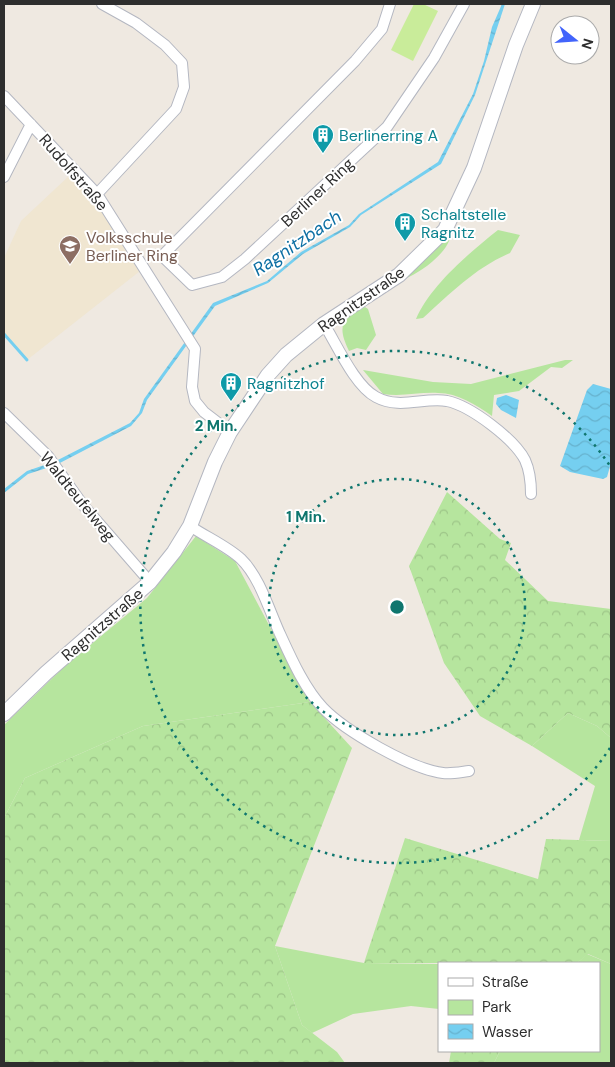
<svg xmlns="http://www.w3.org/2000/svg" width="615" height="1067" viewBox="0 0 615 1067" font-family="'DM Sans',sans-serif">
<defs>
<pattern id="forest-crowns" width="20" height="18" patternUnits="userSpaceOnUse" patternTransform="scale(1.25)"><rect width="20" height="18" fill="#b6e59e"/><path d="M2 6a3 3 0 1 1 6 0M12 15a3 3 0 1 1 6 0" fill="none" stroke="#9dc588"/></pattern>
<pattern id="water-waves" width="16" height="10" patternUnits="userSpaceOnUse" patternTransform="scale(1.25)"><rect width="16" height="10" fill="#75cff0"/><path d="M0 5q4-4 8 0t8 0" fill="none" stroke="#66b2ce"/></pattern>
</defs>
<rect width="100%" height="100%" fill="#efe9e1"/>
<path fill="#f0e6d1" d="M 70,175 L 92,197 L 140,271 L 27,360 L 4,334 L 4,258 L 21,221 Z"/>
<path fill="#b6e59e" d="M 498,230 L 520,235 L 510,253 C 475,268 451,293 423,318 L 416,319 C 430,286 470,252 498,230 Z
M 451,233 C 450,252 421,272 405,279 Z
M 365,307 L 368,309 L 376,335 L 366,350 L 357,348 L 349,351 C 337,326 341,319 365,307 Z
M 565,360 L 573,360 L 562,368 L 551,367 L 519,391 L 494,395 L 492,416 C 476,405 458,393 438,393 C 419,392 402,397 383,394 L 363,370 L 433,382 L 471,384 Z
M 196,536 L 235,561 L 310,702 L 143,726 L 25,778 L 4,818 L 4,725 L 66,665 L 147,598 Z
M 568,713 L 597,726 L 611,738 L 611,841 L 579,840 L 595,786 L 532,746 Z
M 275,946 L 364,963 L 439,964 L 439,1009 L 411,1006 L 353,1014 L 312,1033 L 302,1025 Z
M 587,954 L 611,964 L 611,1063 L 494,1063 L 500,1051 L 599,1051 L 599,963 L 577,963 Z"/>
<path fill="url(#forest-crowns)" d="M 447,492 L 500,539 L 511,543 L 505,560 L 548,601 L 611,609 L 611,738 L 597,726 L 568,713 L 532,746 L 480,716 L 444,663 L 409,566 Z
M 310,702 L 352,748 L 275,946 L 302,1025 L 337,1052 L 345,1063 L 4,1063 L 4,818 L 25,778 L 143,726 Z
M 405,838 L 538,879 L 546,839 L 611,841 L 611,964 L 588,954 L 577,963 L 364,963 Z
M 451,1051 L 500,1051 L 494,1063 L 449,1063 Z"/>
<path fill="#c9ec9a" d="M 414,4 L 423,4 L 438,11 L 413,61 L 391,50 Z"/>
<path fill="url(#water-waves)" d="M 502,4 L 505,4 L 475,95 L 441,164 L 361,215 L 350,227 L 303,254 L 268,283 L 215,306 L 147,400 L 142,413 L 131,426 L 56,465 L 28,474 L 4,493 L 4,489 L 27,471 L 56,461 L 130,423 L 139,413 L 144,399 L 213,303 L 267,281 L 301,252 L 349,225 L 359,214 L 438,162 L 473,94 L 484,61 L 492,27 Z
M 593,384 L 611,389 L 611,463 L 607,477 L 603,479 L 570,472 L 560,466 L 587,390 Z
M 506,395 L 519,400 L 516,418 L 501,410 L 496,404 L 497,398 Z"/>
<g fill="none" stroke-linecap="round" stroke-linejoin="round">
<path stroke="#75cff0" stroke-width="3" d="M 4,334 L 27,360"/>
<g stroke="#b4b7c1" stroke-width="12">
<path id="street" d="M 390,4 L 382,29 L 355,61 L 162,256 L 192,285 L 222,277 L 245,259 L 387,127 L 434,58 L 464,4
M 4,96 L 97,194 L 195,349 L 192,387 L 195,401 L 204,412 L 230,432
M 4,177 L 31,124
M 97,194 L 176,109 L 184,87 L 182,63 L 165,45 L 136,23 L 102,4
M 324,324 C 337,345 355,386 376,397 C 400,410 423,397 447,401 C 471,406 514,439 525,460 C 530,471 531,482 531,494
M 4,413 L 48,456 L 83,505 L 150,582
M 190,526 C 206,537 227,546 241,559 C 260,577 270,613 281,636 C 292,660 305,689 323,708 C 345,731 411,769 443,773 C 451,774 461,772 469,771"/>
</g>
<g stroke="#b4b7c1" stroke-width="16">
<path id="secondary" d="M 4,714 L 46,673 L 150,582 L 174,552 L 190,526 L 215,462 L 230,432 L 268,375 L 286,355 L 324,324 L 399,275 L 445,230 L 474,168 L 516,45 L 533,4"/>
</g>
<use href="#street" stroke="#fff" stroke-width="10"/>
<use href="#secondary" stroke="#fff" stroke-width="14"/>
</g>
<g fill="none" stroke="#0f766e" stroke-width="2.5" stroke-dasharray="2.5 5">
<circle cx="397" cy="607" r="128"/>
<path d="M610 748A256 256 0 1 1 610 466"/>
</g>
<defs>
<g id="building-pin" transform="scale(1.125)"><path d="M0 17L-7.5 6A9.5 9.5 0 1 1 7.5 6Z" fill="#0f9aa8" stroke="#fff"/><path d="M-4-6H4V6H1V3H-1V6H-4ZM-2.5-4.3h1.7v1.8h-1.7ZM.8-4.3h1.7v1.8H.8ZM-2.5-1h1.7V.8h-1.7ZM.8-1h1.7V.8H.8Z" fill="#fff"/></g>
<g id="school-pin" transform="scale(1.125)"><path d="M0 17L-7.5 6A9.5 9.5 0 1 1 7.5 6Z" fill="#8d6e63" stroke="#fff"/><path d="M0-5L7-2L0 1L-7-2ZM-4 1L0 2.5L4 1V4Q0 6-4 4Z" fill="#fff"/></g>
</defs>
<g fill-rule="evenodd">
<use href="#building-pin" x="323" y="135"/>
<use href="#building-pin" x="405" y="223"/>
<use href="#school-pin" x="70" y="246"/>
<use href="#building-pin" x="231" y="383"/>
</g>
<g text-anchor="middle" stroke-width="4" stroke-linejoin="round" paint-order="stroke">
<g font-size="16" fill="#0d838f" stroke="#fff" text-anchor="start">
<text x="339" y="141">Berlinerring A</text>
<text x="421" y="220">Schaltstelle<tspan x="421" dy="18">Ragnitz</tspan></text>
<text x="247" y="389">Ragnitzhof</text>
</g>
<g font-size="16" fill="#2e2e2e" stroke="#fff">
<text transform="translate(74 172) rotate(49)" y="6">Rudolfstraße</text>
<text transform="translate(317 192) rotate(-43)" y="6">Berliner Ring</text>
<text transform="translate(361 299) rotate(-35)" y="6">Ragnitzstraße</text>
<text transform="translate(78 496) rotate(51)" y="6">Waldteufelweg</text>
<text transform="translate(102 624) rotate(-41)" y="6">Ragnitzstraße</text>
</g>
<g font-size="16" fill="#785e54" stroke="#fff" text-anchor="start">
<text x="86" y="243">Volksschule<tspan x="86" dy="18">Berliner Ring</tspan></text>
</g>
<g font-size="18" font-style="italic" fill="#0d6fa3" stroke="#fff">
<text transform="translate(297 243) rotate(-34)" y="6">Ragnitzbach</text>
</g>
</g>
<circle cx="397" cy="607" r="8" fill="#0f766e" stroke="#fff" stroke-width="2.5"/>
<g font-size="15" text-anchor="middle" font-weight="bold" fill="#0f766e" stroke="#fff" stroke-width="4" stroke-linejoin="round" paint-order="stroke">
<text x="216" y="431">2 Min.</text>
<text x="306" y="522">1 Min.</text>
</g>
<rect width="615" height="1067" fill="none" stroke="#2e2e2e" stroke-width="10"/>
<rect x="438" y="962" width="162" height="90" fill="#ffffff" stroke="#ababab"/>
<rect x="448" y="978" width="25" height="8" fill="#ffffff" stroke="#ababab"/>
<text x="482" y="987" font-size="15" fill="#2e2e2e">Straße</text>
<rect x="448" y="1000" width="25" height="15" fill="#b6e59e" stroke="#ababab"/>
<text x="482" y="1012" font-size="15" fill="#2e2e2e">Park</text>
<rect x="448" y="1024" width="25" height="15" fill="url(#water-waves)" stroke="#ababab"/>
<text x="482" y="1037" font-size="15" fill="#2e2e2e">Wasser</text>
<g transform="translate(575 40) rotate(107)"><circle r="24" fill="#ffffff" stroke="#ababab"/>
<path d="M0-4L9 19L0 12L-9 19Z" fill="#4264fb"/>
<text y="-8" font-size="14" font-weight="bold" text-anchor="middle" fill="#2e2e2e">N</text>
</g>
</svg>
